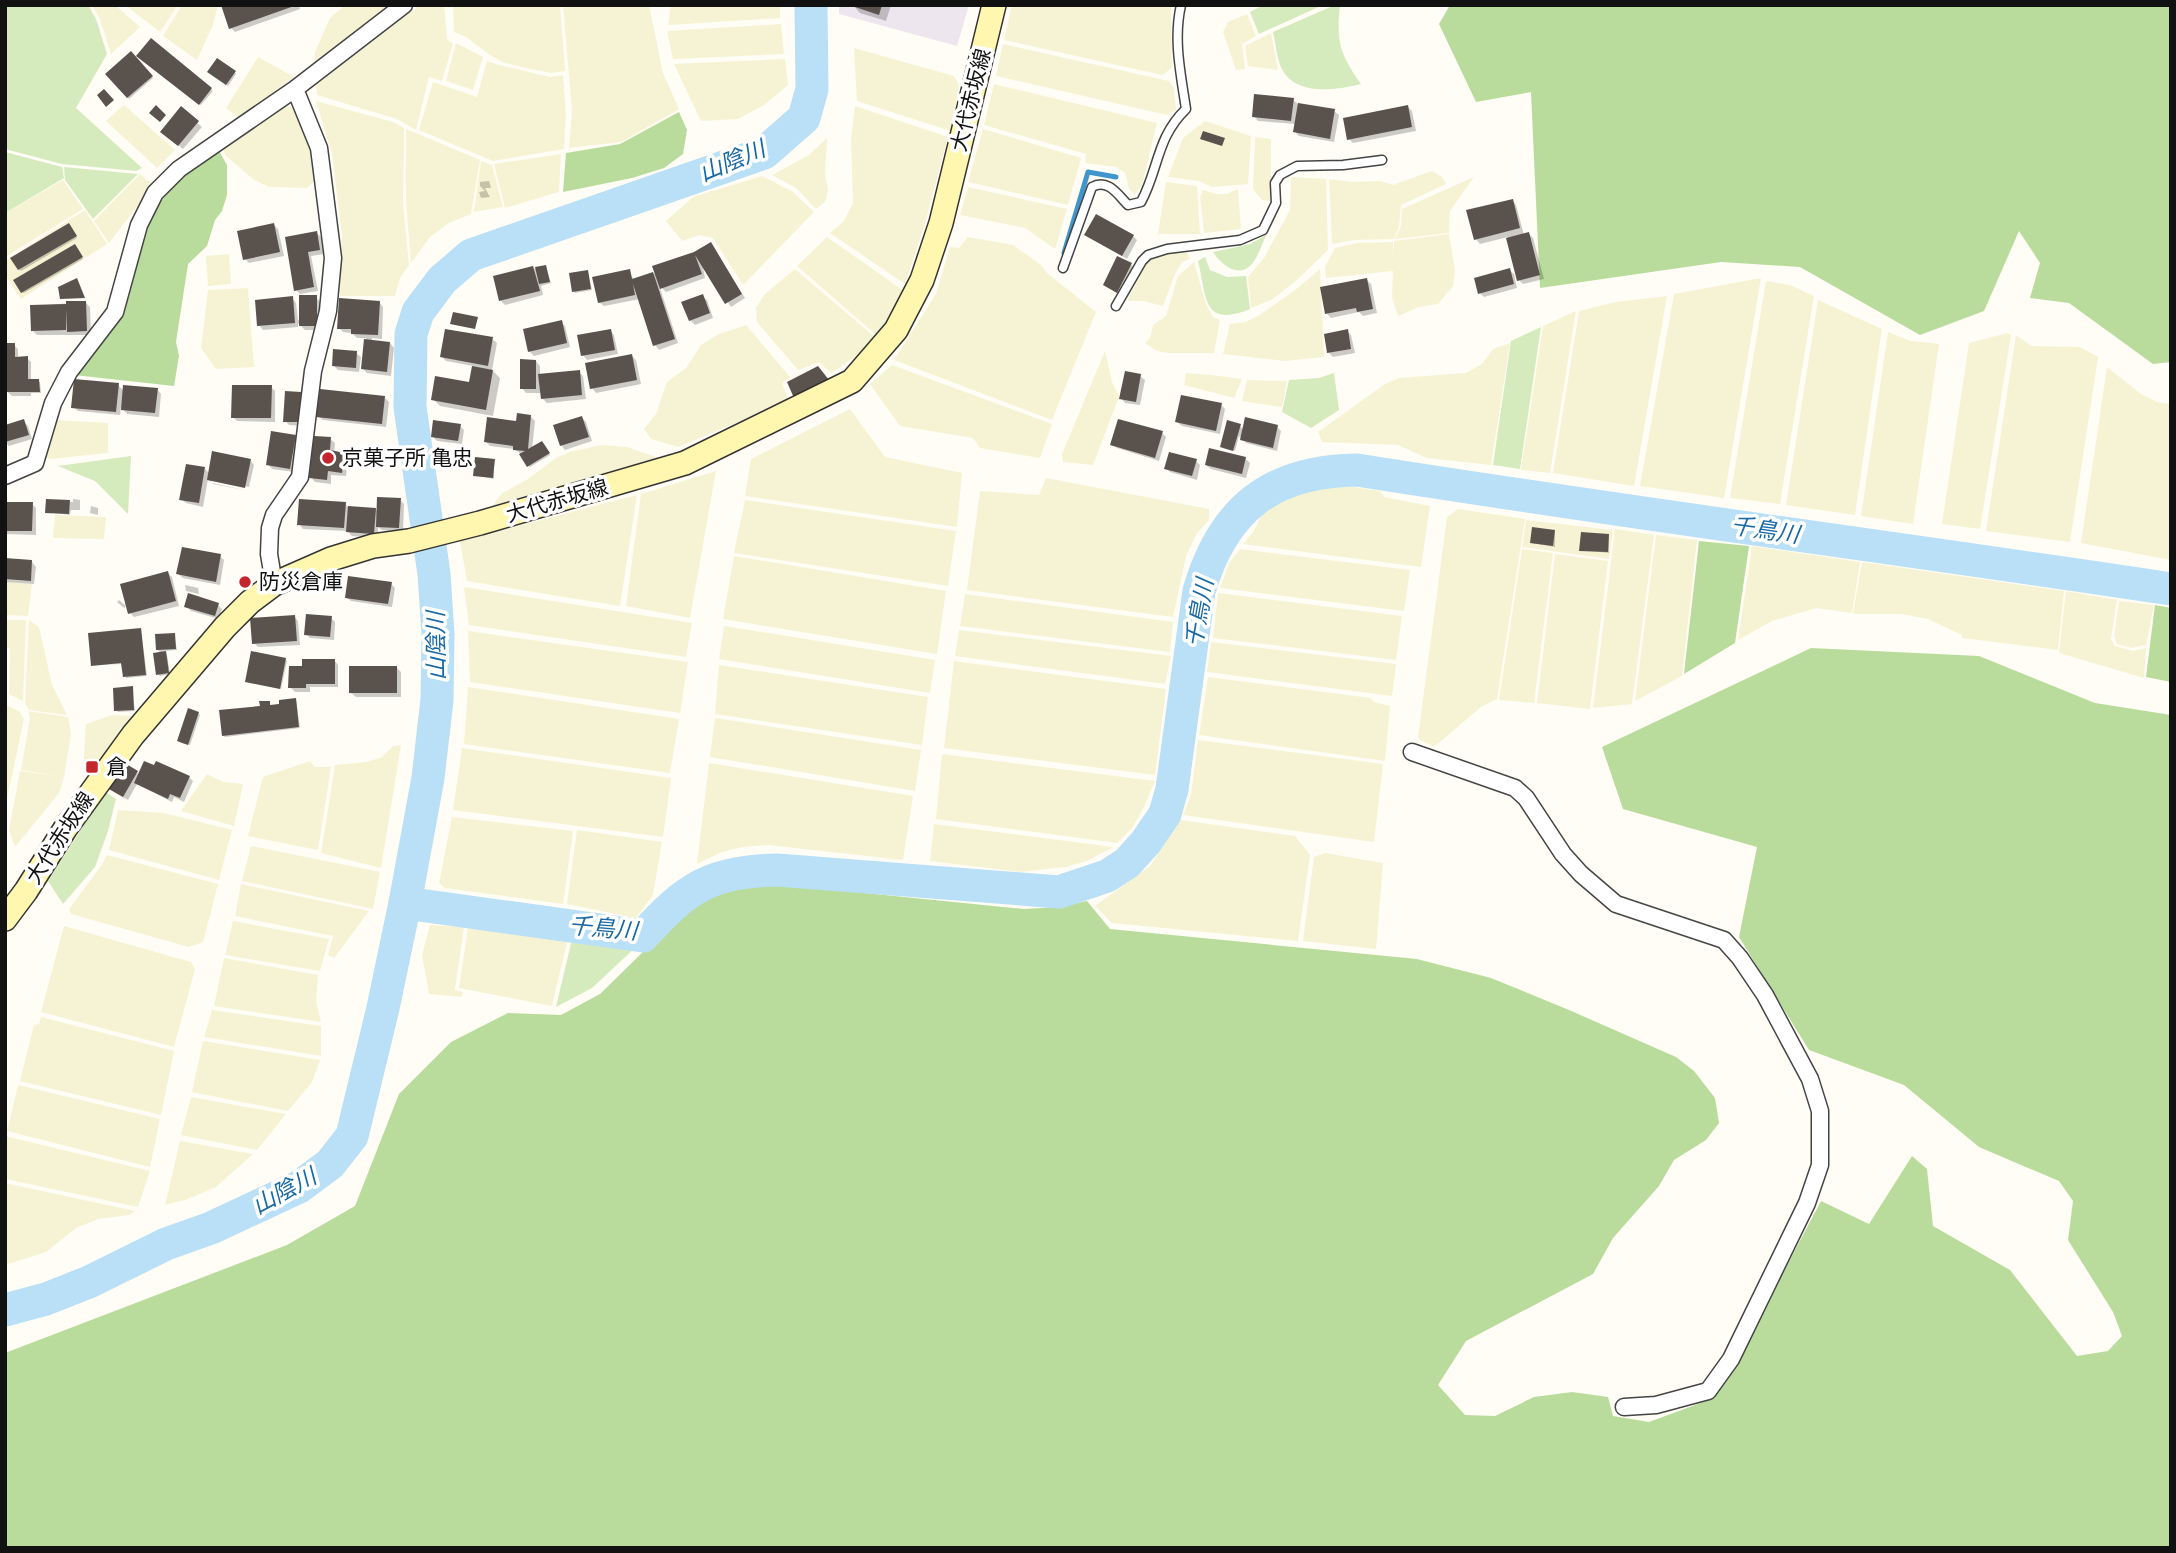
<svg xmlns="http://www.w3.org/2000/svg" width="2176" height="1553" viewBox="0 0 2176 1553" font-family="'Roboto Serif','Noto Sans JP',serif">
<rect width="100%" height="100%" fill="#fffdf5"/>
<path fill="#eee6ef" d="M 839,5 L 969,5 L 957,46 L 839,14 Z"/>
<path fill="#f6f3d4" d="M 92,5 L 115,5 L 140,27 L 111,54 L 100,19 Z
M 125,5 L 178,5 L 160,32 Z
M 182,5 L 218,5 L 213,25 L 197,60 L 163,36 Z
M 345,5 L 392,5 L 314,65 L 315,52 L 330,18 Z
M 420,5 L 444,5 L 447,39 L 453,44 L 442,81 L 429,77 L 416,130 L 397,119 L 317,95 L 316,85 Z
M 453,5 L 560,5 L 565,71 L 551,73 L 526,68 L 502,62 L 487,53 L 466,37 L 454,32 Z
M 563,5 L 649,5 L 663,73 L 679,109 L 621,142 L 569,148 L 572,111 Z
M 671,5 L 780,5 L 780,18 L 668,25 Z
M 1012,5 L 1171,5 L 1172,68 L 1162,75 L 1004,40 Z
M 1247,14 L 1256,36 L 1242,44 L 1245,69 L 1236,70 L 1223,32 L 1228,22 Z
M 781,24 L 784,54 L 673,59 L 667,31 Z
M 1271,33 L 1278,70 L 1248,66 L 1245,46 Z
M 456,43 L 483,57 L 473,90 L 446,81 Z
M 1003,44 L 1169,81 L 1174,88 L 1176,110 L 1167,115 L 996,76 Z
M 854,48 L 954,76 L 959,85 L 951,131 L 857,101 Z
M 258,57 L 294,77 L 239,118 L 226,108 Z
M 785,59 L 788,85 L 764,105 L 738,119 L 701,121 L 674,64 Z
M 487,61 L 499,65 L 550,77 L 563,75 L 566,115 L 564,149 L 493,161 L 419,130 L 433,82 L 477,97 Z
M 994,84 L 1157,123 L 1142,186 L 1135,194 L 1129,189 L 1125,173 L 1116,167 L 1085,163 L 1086,154 L 984,125 Z
M 316,101 L 393,122 L 404,128 L 403,204 L 409,265 L 400,278 L 395,296 L 340,296 L 342,235 L 332,154 Z
M 124,105 L 175,150 L 157,168 L 106,121 Z
M 283,105 L 291,107 L 298,115 L 310,149 L 314,182 L 307,188 L 269,187 L 254,180 L 225,155 L 223,147 Z
M 855,106 L 948,137 L 925,223 L 905,284 L 830,233 L 844,221 L 853,203 L 851,138 Z
M 1205,121 L 1251,136 L 1248,184 L 1212,187 L 1199,181 L 1168,177 L 1183,138 Z
M 406,129 L 480,160 L 471,214 L 449,223 L 430,237 L 411,263 L 406,202 Z
M 983,129 L 1081,158 L 1068,205 L 968,182 Z
M 1255,137 L 1271,139 L 1271,201 L 1262,200 L 1253,189 Z
M 827,138 L 825,175 L 828,190 L 825,202 L 816,209 L 796,188 L 772,175 L 809,155 Z
M 561,154 L 559,192 L 505,208 L 494,164 Z
M 481,161 L 492,165 L 503,207 L 474,212 Z
M 1432,171 L 1442,177 L 1446,184 L 1401,205 L 1399,227 L 1394,239 L 1355,240 L 1332,244 L 1329,179 L 1352,182 L 1380,181 L 1393,185 Z
M 140,174 L 154,185 L 109,243 L 94,221 Z
M 762,176 L 793,192 L 814,212 L 743,285 L 713,238 L 699,235 L 682,241 L 666,221 L 693,197 Z
M 1291,177 L 1326,179 L 1328,250 L 1298,279 L 1273,299 L 1251,308 L 1248,277 L 1264,258 L 1290,210 Z
M 1474,177 L 1450,211 L 1449,233 L 1395,239 L 1401,226 L 1402,209 Z
M 63,180 L 83,209 L 5,257 L 5,213 Z
M 1166,182 L 1197,186 L 1200,234 L 1158,234 Z
M 968,187 L 1067,209 L 1055,249 L 1025,228 L 960,215 Z
M 1238,189 L 1241,229 L 1204,233 L 1200,197 L 1203,190 L 1216,194 L 1227,194 Z
M 85,210 L 107,244 L 21,299 L 5,275 L 5,261 Z
M 1449,234 L 1455,270 L 1453,286 L 1438,304 L 1419,307 L 1398,316 L 1392,297 L 1393,271 L 1326,278 L 1325,267 L 1335,248 L 1357,243 L 1393,242 L 1393,257 L 1394,241 Z
M 827,237 L 904,291 L 889,320 L 875,334 L 797,266 Z
M 968,237 L 1013,245 L 1041,265 L 1047,273 L 1096,312 L 1052,420 L 894,360 L 936,294 L 950,247 L 959,248 Z
M 1187,252 L 1190,259 L 1182,262 L 1175,274 L 1163,306 L 1143,301 L 1127,301 L 1148,260 L 1159,255 Z
M 229,254 L 231,284 L 208,286 L 206,256 Z
M 1194,262 L 1206,304 L 1213,317 L 1220,320 L 1214,353 L 1168,353 L 1157,351 L 1145,343 L 1150,338 L 1153,325 L 1166,316 L 1178,276 Z
M 795,269 L 876,338 L 858,355 L 831,373 L 819,362 L 798,370 L 757,322 L 756,308 L 764,295 Z
M 1320,269 L 1324,357 L 1285,361 L 1223,354 L 1230,324 L 1245,322 L 1258,316 L 1294,291 Z
M 1761,278 L 1724,498 L 1640,486 L 1674,294 Z
M 1766,281 L 1790,285 L 1814,296 L 1780,504 L 1730,498 Z
M 248,288 L 254,367 L 216,369 L 201,348 L 208,290 Z
M 1667,296 L 1634,486 L 1553,473 L 1579,311 L 1616,302 Z
M 1818,300 L 1882,329 L 1855,515 L 1786,505 Z
M 1576,311 L 1550,473 L 1521,470 L 1543,326 Z
M 746,325 L 790,377 L 782,383 L 789,401 L 678,447 L 651,439 L 644,429 L 656,414 L 667,382 L 686,368 L 701,345 L 719,334 Z
M 1888,332 L 1911,341 L 1939,344 L 1913,524 L 1861,516 Z
M 2007,333 L 2011,335 L 1980,529 L 1942,524 L 1969,343 Z
M 2016,335 L 2031,346 L 2080,347 L 2098,357 L 2070,542 L 1986,531 Z
M 1510,343 L 1491,465 L 1427,458 L 1398,445 L 1322,442 L 1318,432 L 1385,384 L 1399,378 L 1466,373 L 1482,364 L 1493,349 Z
M 1105,351 L 1112,382 L 1119,397 L 1093,465 L 1063,462 L 1062,454 Z
M 892,365 L 1052,424 L 1040,458 L 980,448 L 973,438 L 900,426 L 870,384 Z
M 2107,367 L 2141,394 L 2157,402 L 2171,404 L 2171,560 L 2081,543 Z
M 1186,373 L 1211,375 L 1242,379 L 1234,398 L 1184,385 Z
M 1247,380 L 1287,381 L 1282,407 L 1242,401 Z
M 850,409 L 885,457 L 962,473 L 957,527 L 745,496 L 751,459 Z
M 54,420 L 108,423 L 108,453 L 50,459 L 43,456 Z
M 601,445 L 627,447 L 662,459 L 491,508 L 501,494 L 528,479 L 556,458 L 570,452 Z
M 716,471 L 690,618 L 626,606 L 641,494 Z
M 1046,478 L 1209,509 L 1209,520 L 1197,533 L 1186,556 L 1173,617 L 967,590 L 980,491 L 1039,495 Z
M 1346,486 L 1380,491 L 1384,497 L 1430,506 L 1421,567 L 1243,544 L 1254,531 L 1261,516 L 1277,504 L 1296,494 L 1318,488 Z
M 637,495 L 620,606 L 467,581 L 460,541 Z
M 745,500 L 956,531 L 948,586 L 734,553 Z
M 1458,509 L 1525,519 L 1497,699 L 1481,707 L 1434,747 L 1420,740 L 1418,737 L 1447,517 Z
M 55,515 L 106,517 L 104,539 L 53,538 Z
M 1526,520 L 1613,530 L 1609,559 L 1522,547 Z
M 1615,529 L 1654,535 L 1632,704 L 1593,708 Z
M 1656,535 L 1697,540 L 1682,676 L 1635,701 Z
M 1752,546 L 1860,562 L 1852,613 L 1816,608 L 1772,621 L 1738,640 Z
M 1240,549 L 1410,570 L 1404,611 L 1220,588 L 1229,563 Z
M 1522,549 L 1553,553 L 1534,703 L 1499,700 Z
M 1555,554 L 1608,561 L 1590,709 L 1537,703 Z
M 734,556 L 946,591 L 937,654 L 723,619 Z
M 1862,562 L 2064,591 L 2058,650 L 1962,638 L 1962,635 L 1928,619 L 1901,614 L 1853,614 Z
M 5,582 L 32,584 L 28,616 L 5,615 Z
M 464,587 L 692,623 L 686,657 L 469,625 Z
M 2066,591 L 2117,600 L 2111,639 L 2115,646 L 2133,651 L 2146,648 L 2144,678 L 2059,653 Z
M 1218,593 L 1402,616 L 1396,660 L 1213,638 Z
M 965,594 L 1173,622 L 1170,652 L 960,626 Z
M 2119,601 L 2154,605 L 2146,645 L 2131,648 L 2117,644 L 2114,636 Z
M 5,620 L 26,620 L 23,701 L 9,694 L 10,648 L 5,647 Z
M 29,620 L 39,627 L 52,685 L 67,715 L 29,710 L 25,703 Z
M 724,626 L 935,660 L 930,693 L 719,659 Z
M 959,630 L 1171,656 L 1165,684 L 955,656 Z
M 468,631 L 688,662 L 680,713 L 470,682 Z
M 1211,642 L 1396,664 L 1392,696 L 1207,672 Z
M 954,661 L 1166,689 L 1155,775 L 944,748 Z
M 719,665 L 928,697 L 922,745 L 715,714 Z
M 1208,677 L 1371,698 L 1374,702 L 1390,706 L 1385,761 L 1199,735 Z
M 468,687 L 679,719 L 670,773 L 464,744 Z
M 5,705 L 19,711 L 24,719 L 5,808 Z
M 28,711 L 68,717 L 71,734 L 64,777 L 59,793 L 15,847 L 9,830 L 20,771 L 57,776 L 21,770 L 30,718 Z
M 112,715 L 137,716 L 87,776 L 84,758 L 86,724 Z
M 715,718 L 921,750 L 915,791 L 710,757 Z
M 1198,740 L 1383,764 L 1374,842 L 1183,815 L 1191,795 Z
M 401,745 L 381,868 L 321,853 L 335,765 L 367,762 L 382,757 L 393,746 Z
M 462,748 L 671,778 L 663,837 L 453,810 Z
M 942,754 L 1155,781 L 1143,809 L 1132,828 L 1117,843 L 936,819 Z
M 310,761 L 315,767 L 331,767 L 318,850 L 248,836 L 263,777 Z
M 709,763 L 913,796 L 903,860 L 768,845 L 743,847 L 722,852 L 697,864 Z
M 207,774 L 223,782 L 243,784 L 234,826 L 181,811 Z
M 118,810 L 164,813 L 232,830 L 219,880 L 109,850 Z
M 452,817 L 573,831 L 563,904 L 445,888 L 439,883 Z
M 1180,820 L 1295,836 L 1310,855 L 1298,941 L 1112,923 L 1095,906 L 1150,866 Z
M 934,824 L 1113,847 L 1087,861 L 1065,867 L 1021,872 L 930,861 Z
M 577,830 L 662,842 L 653,895 L 636,918 L 567,904 Z
M 251,846 L 380,872 L 373,909 L 242,881 Z
M 1325,853 L 1383,863 L 1376,949 L 1303,941 L 1314,857 Z
M 107,855 L 218,884 L 203,942 L 189,947 L 71,914 L 69,909 L 101,866 Z
M 241,884 L 369,911 L 334,958 L 328,955 L 333,936 L 235,916 Z
M 233,921 L 329,939 L 320,971 L 225,955 Z
M 430,925 L 464,927 L 455,990 L 463,992 L 462,997 L 429,994 L 422,955 Z
M 64,926 L 191,962 L 195,969 L 174,1047 L 41,1012 Z
M 468,927 L 536,932 L 568,938 L 552,1006 L 459,988 Z
M 224,958 L 318,975 L 316,1002 L 321,1022 L 214,1006 Z
M 212,1010 L 321,1026 L 321,1056 L 204,1037 Z
M 41,1017 L 174,1051 L 161,1115 L 20,1081 L 34,1025 L 39,1024 Z
M 203,1041 L 320,1060 L 312,1082 L 288,1111 L 192,1092 Z
M 18,1085 L 160,1119 L 150,1167 L 7,1131 Z
M 191,1097 L 286,1114 L 257,1150 L 181,1135 Z
M 5,1136 L 150,1171 L 138,1207 L 5,1179 Z
M 180,1141 L 253,1154 L 216,1187 L 185,1200 L 165,1205 Z
M 5,1183 L 135,1211 L 129,1215 L 98,1219 L 76,1228 L 46,1252 L 5,1265 Z"/>
<path fill="#d5ebbd" d="M 5,5 L 88,5 L 96,19 L 107,54 L 76,108 L 142,168 L 136,171 L 62,164 L 5,149 Z
M 1264,5 L 1323,5 L 1259,34 L 1250,12 Z
M 1335,5 L 1340,5 C 1336,42 1340,54 1361,84 C 1337,90 1298,96 1283,71 C 1277,61 1276,44 1273,32 Z
M 5,152 L 62,167 L 64,178 L 5,213 Z
M 64,167 L 138,174 L 93,219 L 65,180 Z
M 1267,234 C 1262,243 1258,258 1251,265 C 1237,279 1220,263 1213,252 L 1251,244 Z
M 1205,257 L 1210,270 L 1227,277 L 1246,276 L 1250,309 C 1202,328 1207,298 1198,261 Z
M 1541,327 L 1520,469 L 1493,465 L 1511,341 Z
M 1334,373 L 1339,410 L 1311,428 L 1282,412 L 1289,380 L 1319,378 Z
M 131,456 L 128,514 L 95,481 L 58,466 Z
M 105,792 L 116,799 L 108,831 L 95,867 L 63,904 L 48,881 Z
M 572,939 L 638,945 L 592,988 L 556,1007 Z"/>
<path fill="#b9dc9c" d="M 1450,5 L 2171,5 L 2171,362 L 2153,364 L 2069,303 L 2030,298 L 2040,263 L 2019,231 L 1984,311 L 1920,335 L 1800,267 L 1721,262 L 1540,288 L 1531,92 L 1476,102 L 1439,24 Z
M 679,112 L 687,130 L 683,154 L 664,168 L 632,178 L 563,192 L 566,153 L 620,144 Z
M 218,149 L 227,165 L 227,195 L 222,211 L 215,220 L 207,246 L 188,264 L 176,342 L 179,356 L 174,386 L 74,375 L 159,204 L 182,175 Z
M 1699,541 L 1749,546 L 1735,643 L 1684,674 Z
M 2155,605 L 2171,608 L 2171,682 L 2146,677 Z
M 1811,648 L 1979,656 L 2095,703 L 2171,715 L 2171,1548 L 5,1548 L 5,1353 L 287,1245 L 355,1206 L 399,1094 L 451,1042 L 508,1013 L 561,1015 L 600,994 L 686,910 L 716,894 L 742,886 L 766,883 L 1024,909 L 1058,907 L 1087,901 L 1110,929 L 1417,959 L 1491,978 L 1569,1010 L 1676,1057 L 1694,1071 L 1715,1098 L 1719,1123 L 1706,1140 L 1674,1160 L 1659,1186 L 1613,1238 L 1593,1274 L 1466,1341 L 1438,1385 L 1465,1415 L 1495,1416 L 1534,1397 L 1572,1392 L 1608,1397 L 1613,1416 L 1649,1422 L 1714,1398 L 1739,1356 L 1821,1201 L 1869,1224 L 1912,1156 L 1927,1169 L 1933,1226 L 2010,1270 L 2077,1356 L 2108,1351 L 2122,1336 L 2113,1312 L 2068,1240 L 2073,1201 L 2059,1181 L 1979,1147 L 1904,1085 L 1809,1050 L 1739,937 L 1757,847 L 1623,809 L 1602,747 Z"/>
<path fill="#0003" d="M 223,5 L 299,5 L 300,9 L 235,32 L 231,28 Z
M 853,5 L 891,5 L 886,21 L 860,13 Z
M 151,40 L 213,91 L 201,105 L 138,56 Z
M 131,54 L 153,78 L 129,99 L 108,74 Z
M 211,73 L 235,73 L 236,74 L 228,86 Z
M 1293,100 L 1298,104 L 1334,111 L 1339,115 L 1334,142 L 1299,136 L 1295,132 L 1296,124 L 1258,121 L 1254,116 Z
M 1408,107 L 1412,111 L 1416,131 L 1353,143 L 1349,139 Z
M 181,109 L 202,127 L 183,149 L 167,136 Z
M 489,181 L 491,188 L 485,188 L 490,197 L 481,198 L 479,192 L 485,191 L 480,186 L 480,182 Z
M 1512,200 L 1516,205 L 1524,235 L 1529,234 L 1533,238 L 1544,279 L 1523,284 L 1519,280 L 1508,237 L 1480,244 L 1476,239 Z
M 274,225 L 278,229 L 284,256 L 249,263 L 245,259 Z
M 71,227 L 77,238 L 21,271 L 19,269 Z
M 317,233 L 321,237 L 324,254 L 311,256 L 318,291 L 300,294 L 296,290 L 287,238 Z
M 1086,235 L 1133,236 L 1137,240 L 1127,259 Z
M 711,244 L 745,298 L 731,307 L 702,262 L 705,278 L 666,292 L 659,285 L 678,343 L 659,350 L 655,345 L 640,299 L 604,306 L 599,302 L 629,271 L 634,280 L 656,273 Z
M 76,248 L 83,259 L 24,293 L 22,292 Z
M 1131,265 L 1135,269 L 1122,296 L 1105,285 Z
M 546,267 L 551,283 L 541,286 L 543,295 L 505,305 L 501,301 L 495,277 L 533,268 L 535,269 Z
M 1509,270 L 1514,274 L 1517,288 L 1484,297 L 1480,293 Z
M 588,272 L 592,290 L 575,293 L 574,291 Z
M 1367,280 L 1371,284 L 1377,313 L 1363,316 L 1359,312 L 1331,318 L 1327,314 Z
M 702,296 L 707,300 L 713,318 L 695,325 L 690,320 Z
M 316,297 L 320,302 L 321,330 L 305,330 L 298,323 L 298,327 L 263,330 L 259,325 L 292,298 L 296,303 L 298,320 L 301,320 Z
M 85,302 L 90,307 L 91,335 L 37,335 L 33,331 L 32,306 Z
M 379,302 L 383,307 L 382,339 L 372,338 L 372,341 L 390,343 L 394,348 L 391,376 L 367,373 L 363,369 L 366,338 L 357,338 L 352,333 L 343,332 L 339,328 Z
M 561,322 L 565,326 L 570,347 L 534,356 L 530,352 Z
M 610,330 L 614,335 L 618,354 L 587,360 L 583,355 Z
M 1347,331 L 1351,335 L 1355,353 L 1333,357 L 1329,353 Z
M 492,339 L 497,343 L 492,370 L 500,378 L 493,416 L 440,406 L 433,399 L 470,384 L 473,366 L 446,361 L 442,357 Z
M 5,345 L 14,345 L 18,349 L 18,358 L 27,358 L 31,362 L 31,380 L 40,382 L 41,393 L 31,393 L 31,396 L 12,396 L 5,390 Z
M 356,353 L 361,357 L 359,372 L 338,370 L 334,366 Z
M 632,356 L 636,360 L 641,384 L 596,393 L 592,388 Z
M 536,361 L 540,366 L 540,376 L 579,372 L 583,376 L 586,399 L 547,403 L 542,398 L 542,393 L 526,393 L 522,388 Z
M 1140,376 L 1145,380 L 1140,405 L 1125,403 L 1121,398 Z
M 118,385 L 124,391 L 157,389 L 161,394 L 159,417 L 127,414 L 121,407 L 120,415 L 78,411 L 73,407 Z
M 271,387 L 275,391 L 275,422 L 237,421 L 233,417 Z
M 301,394 L 305,398 L 304,426 L 289,425 L 285,421 Z
M 384,397 L 389,402 L 386,427 L 323,420 L 318,416 Z
M 1221,405 L 1225,409 L 1220,434 L 1182,426 L 1177,422 Z
M 530,416 L 535,421 L 532,449 L 544,444 L 550,455 L 530,467 L 521,454 L 514,449 L 490,446 L 486,442 Z
M 582,418 L 586,422 L 592,441 L 565,450 L 561,445 Z
M 23,421 L 28,426 L 32,439 L 9,446 L 5,442 L 5,427 Z
M 460,426 L 464,430 L 462,444 L 437,441 L 432,436 Z
M 1240,426 L 1244,430 L 1277,427 L 1281,431 L 1277,451 L 1246,443 L 1239,436 L 1235,451 L 1223,448 L 1222,446 Z
M 1162,433 L 1166,437 L 1159,461 L 1117,448 L 1112,444 Z
M 295,436 L 299,441 L 294,472 L 272,469 L 268,464 Z
M 330,439 L 335,443 L 334,453 L 344,454 L 348,459 L 346,476 L 331,475 L 331,484 L 315,482 L 311,477 Z
M 1245,458 L 1250,463 L 1246,478 L 1211,469 L 1206,465 Z
M 250,460 L 254,465 L 249,487 L 211,479 L 211,482 L 208,479 L 203,507 L 186,503 L 181,499 L 205,469 L 210,474 Z
M 494,460 L 494,479 L 475,475 Z
M 1196,461 L 1200,465 L 1197,480 L 1170,472 L 1166,468 Z
M 212,483 L 249,491 L 213,484 Z
M 73,499 L 80,500 L 80,510 L 71,510 L 70,515 L 47,512 L 48,501 L 73,502 Z
M 400,500 L 404,504 L 403,532 L 382,530 L 378,527 L 378,538 L 352,536 L 347,531 L 303,529 L 299,524 L 345,504 L 349,508 L 379,510 Z
M 5,504 L 32,504 L 36,508 L 36,535 L 5,534 Z
M 91,506 L 98,508 L 98,515 L 90,513 Z
M 1555,531 L 1555,547 L 1532,543 Z
M 1609,536 L 1609,553 L 1581,550 Z
M 220,556 L 224,560 L 220,585 L 183,578 L 178,574 Z
M 5,560 L 32,562 L 36,567 L 34,584 L 5,582 Z
M 167,573 L 172,577 L 179,606 L 134,617 L 130,613 Z
M 248,578 L 251,587 L 245,589 L 241,580 Z
M 391,584 L 395,588 L 392,607 L 351,601 L 346,597 Z
M 185,585 L 198,588 L 199,594 L 186,591 Z
M 119,600 L 126,606 L 124,608 L 117,602 Z
M 218,605 L 222,609 L 219,619 L 191,611 L 186,606 Z
M 294,616 L 298,621 L 300,645 L 258,647 L 254,643 Z
M 331,618 L 335,622 L 334,640 L 310,638 L 306,634 Z
M 141,629 L 147,676 L 126,678 L 123,664 L 93,665 Z
M 174,635 L 177,650 L 163,651 L 167,655 L 170,674 L 160,676 L 158,674 L 162,654 L 157,649 Z
M 285,659 L 287,661 L 281,689 L 247,681 Z
M 334,660 L 338,665 L 338,687 L 310,687 L 310,692 L 295,692 L 290,687 L 304,668 Z
M 396,667 L 401,672 L 401,697 L 356,697 L 351,693 Z
M 132,688 L 135,711 L 118,712 L 116,710 Z
M 296,700 L 300,728 L 225,737 L 223,735 L 269,702 L 271,706 Z
M 198,713 L 200,715 L 190,745 L 181,743 L 179,741 Z
M 137,773 L 140,775 L 189,777 L 193,781 L 184,802 L 174,797 L 172,802 L 137,784 L 128,800 L 114,792 Z"/>
<g fill="none" stroke-linecap="round" stroke-linejoin="round">
<path stroke="#3f96cf" stroke-width="5" d="M 1064,253 L 1088,172 L 1116,177"/>
<path stroke="#b9e0f7" stroke-width="33" d="M 405,903 L 643,936 C 686,888 711,871 777,870 L 1059,892 L 1107,876 L 1127,863 L 1146,842 L 1165,814 L 1172,789 L 1199,591 C 1223,509 1271,471 1357,470 C 1628,513 1899,548 2171,589
M 5,1310 L 46,1299 L 89,1282 L 166,1244 L 211,1228 L 299,1187 L 330,1164 L 352,1136 L 383,1008 L 405,903 L 428,778 L 437,700 L 438,634 L 434,574 L 410,407 L 411,334 L 418,312 L 442,280 L 471,255 L 764,153 L 804,118 L 812,89 L 811,5"/>
</g>
<path fill="#5a524d" d="M 221,5 L 294,5 L 294,6 L 229,29 Z
M 849,5 L 882,5 L 879,15 Z
M 151,38 L 212,88 L 199,105 L 136,56 Z
M 131,51 L 153,76 L 127,98 L 105,74 Z
M 217,58 L 236,71 L 226,85 L 207,72 Z
M 104,89 L 114,100 L 106,107 L 97,95 Z
M 1254,94 L 1294,98 L 1291,121 L 1252,117 Z
M 1298,103 L 1335,109 L 1330,139 L 1293,132 Z
M 156,105 L 166,115 L 160,122 L 149,113 Z
M 1408,105 L 1412,127 L 1347,140 L 1343,118 Z
M 181,106 L 199,121 L 178,146 L 160,132 Z
M 1203,131 L 1225,138 L 1222,146 L 1200,139 Z
M 1513,199 L 1520,228 L 1474,240 L 1466,210 Z
M 1096,214 L 1134,235 L 1122,256 L 1084,235 Z
M 69,223 L 77,236 L 18,270 L 10,258 Z
M 274,223 L 280,252 L 243,260 L 237,231 Z
M 317,231 L 320,250 L 308,252 L 314,287 L 294,291 L 285,237 Z
M 1529,232 L 1540,275 L 1517,281 L 1506,238 Z
M 711,242 L 742,294 L 725,304 L 695,255 L 702,274 L 660,289 L 652,266 L 694,252 Z
M 75,244 L 83,257 L 21,293 L 13,280 Z
M 1117,256 L 1132,263 L 1117,293 L 1103,285 Z
M 546,265 L 550,282 L 539,284 L 535,267 Z
M 533,266 L 540,291 L 499,301 L 493,276 Z
M 1510,268 L 1514,284 L 1478,294 L 1474,278 Z
M 630,269 L 632,279 L 653,272 L 675,339 L 653,346 L 633,284 L 635,295 L 598,303 L 592,277 Z
M 588,270 L 591,289 L 572,292 L 569,273 Z
M 77,278 L 85,298 L 60,299 L 58,287 Z
M 1367,278 L 1373,309 L 1357,312 L 1356,308 L 1325,314 L 1320,287 Z
M 703,294 L 710,313 L 689,321 L 681,302 Z
M 299,295 L 317,295 L 317,326 L 299,326 Z
M 293,296 L 295,323 L 257,326 L 255,300 Z
M 339,298 L 380,301 L 378,335 L 351,334 L 351,329 L 337,329 Z
M 66,301 L 86,301 L 87,331 L 67,332 L 66,309 L 66,330 L 31,331 L 30,305 L 66,304 Z
M 453,312 L 478,317 L 475,329 L 450,324 Z
M 562,320 L 567,343 L 528,352 L 523,329 Z
M 445,329 L 493,337 L 488,366 L 440,357 Z
M 611,329 L 615,350 L 581,356 L 577,335 Z
M 1348,329 L 1351,349 L 1327,353 L 1324,334 Z
M 364,339 L 390,342 L 387,372 L 361,369 Z
M 5,343 L 15,343 L 15,357 L 28,356 L 28,379 L 39,379 L 40,392 L 6,392 Z
M 333,349 L 357,351 L 356,368 L 332,366 Z
M 632,354 L 637,380 L 590,389 L 585,363 Z
M 520,359 L 536,360 L 536,389 L 520,389 Z
M 472,366 L 493,370 L 486,410 L 431,400 L 435,376 L 469,382 Z
M 818,366 L 829,380 L 794,398 L 787,382 Z
M 580,370 L 582,395 L 541,399 L 538,374 Z
M 1125,371 L 1141,374 L 1136,402 L 1119,399 Z
M 74,379 L 119,383 L 116,412 L 71,408 Z
M 123,385 L 158,388 L 155,413 L 121,410 Z
M 232,385 L 272,385 L 271,418 L 231,418 Z
M 320,389 L 385,396 L 382,424 L 316,417 Z
M 285,391 L 301,392 L 300,422 L 283,422 Z
M 1181,395 L 1222,403 L 1216,431 L 1175,422 Z
M 517,413 L 531,415 L 528,449 L 542,441 L 550,453 L 527,467 L 519,454 L 525,451 L 513,450 L 513,446 L 484,442 L 487,417 L 516,421 Z
M 582,416 L 589,437 L 560,446 L 553,425 Z
M 1245,417 L 1278,425 L 1273,448 L 1240,440 Z
M 24,419 L 29,435 L 5,442 L 5,425 Z
M 1118,419 L 1163,431 L 1155,458 L 1110,445 Z
M 433,420 L 461,424 L 458,441 L 431,437 Z
M 1227,420 L 1241,424 L 1233,451 L 1220,447 Z
M 271,431 L 296,435 L 290,469 L 266,465 Z
M 314,436 L 331,437 L 330,450 L 345,453 L 342,473 L 328,471 L 327,480 L 309,478 Z
M 1209,448 L 1246,457 L 1242,474 L 1205,465 Z
M 212,451 L 251,459 L 245,488 L 207,480 Z
M 1169,452 L 1197,459 L 1192,476 L 1164,469 Z
M 475,457 L 495,459 L 493,478 L 473,476 Z
M 186,464 L 205,467 L 199,503 L 179,500 Z
M 377,497 L 401,498 L 399,528 L 376,527 Z
M 46,499 L 70,500 L 69,514 L 45,513 Z
M 299,499 L 346,502 L 344,528 L 297,525 Z
M 5,502 L 33,502 L 32,531 L 5,531 Z
M 348,506 L 376,508 L 374,534 L 346,532 Z
M 1532,527 L 1555,530 L 1553,546 L 1530,543 Z
M 1581,532 L 1609,534 L 1608,552 L 1579,551 Z
M 182,547 L 221,554 L 216,582 L 176,574 Z
M 5,558 L 32,560 L 31,581 L 5,579 Z
M 168,571 L 176,601 L 128,614 L 120,584 Z
M 348,576 L 392,582 L 388,604 L 345,598 Z
M 188,593 L 219,603 L 215,616 L 184,607 Z
M 306,614 L 332,616 L 330,637 L 304,635 Z
M 295,615 L 297,641 L 252,644 L 250,618 Z
M 141,628 L 146,675 L 123,677 L 121,663 L 91,666 L 88,633 Z
M 175,633 L 176,649 L 156,650 L 155,634 Z
M 166,651 L 169,673 L 156,675 L 153,653 Z
M 251,651 L 286,658 L 280,689 L 245,682 Z
M 302,659 L 335,659 L 335,684 L 306,684 L 306,688 L 288,688 L 289,666 L 302,666 Z
M 349,666 L 397,666 L 397,693 L 349,693 Z
M 133,686 L 134,710 L 114,711 L 113,688 Z
M 296,698 L 299,727 L 222,736 L 219,710 L 260,706 L 259,701 L 270,701 L 270,705 L 279,704 L 279,700 Z
M 188,708 L 199,712 L 188,745 L 177,741 Z
M 144,761 L 154,765 L 156,761 L 190,776 L 180,798 L 170,794 L 168,799 L 134,783 Z
M 123,762 L 138,771 L 123,797 L 107,788 Z"/>
<g fill="none" stroke-linecap="round" stroke-linejoin="round">
<g stroke="#444" stroke-width="11">
<path id="service" d="M 1063,268 L 1092,187 C 1108,178 1118,195 1128,205 L 1141,202 C 1159,169 1156,138 1186,109 C 1181,75 1173,40 1181,5
M 1116,306 L 1142,261 L 1148,255 L 1167,249 L 1240,240 L 1263,230 L 1276,203 L 1275,183 L 1280,175 L 1297,166 L 1343,165 L 1382,160"/>
</g>
<g stroke="#444" stroke-width="19">
<path id="minor" d="M 5,476 L 35,463 L 53,403 L 69,372 L 115,312 L 139,225 L 155,193 L 179,169 L 295,89 L 404,5
M 274,584 L 269,554 L 270,528 L 274,515 L 300,477 L 313,371 L 328,311 L 333,258 L 319,148 L 295,89
M 1412,752 L 1515,788 L 1526,798 L 1563,854 L 1581,874 L 1616,904 L 1724,940 L 1740,958 L 1765,995 L 1810,1079 L 1820,1111 L 1820,1165 L 1807,1203 L 1731,1359 L 1708,1391 L 1656,1405 L 1624,1407"/>
</g>
<g stroke="#333" stroke-width="26">
<path id="secondary" d="M 5,919 L 26,891 L 65,829 L 133,735 L 225,627 L 250,602 L 274,584 L 331,559 L 373,546 L 409,541 L 480,523 L 685,463 L 852,381 L 896,330 L 922,280 L 941,223 L 994,5"/>
</g>
<use href="#service" stroke="#fff" stroke-width="8"/>
<use href="#minor" stroke="#fff" stroke-width="16"/>
<use href="#secondary" stroke="#fff6b0" stroke-width="23"/>
</g>
<g fill="#c4262e" stroke="#fff" stroke-width="2.5">
<circle cx="328" cy="458" r="7"/>
<circle cx="245" cy="582" r="7"/>
<rect x="85" y="760" width="14" height="14" rx="3.5"/>
</g>
<g text-anchor="middle" stroke-width="7" stroke-linejoin="round" paint-order="stroke">
<g font-size="21" fill="#111" stroke="#fff">
<text transform="translate(971 100) rotate(-76)" y="7">大代赤坂線</text>
<text transform="translate(557 501) rotate(-16)" y="7">大代赤坂線</text>
<text transform="translate(60 838) rotate(-57)" y="7">大代赤坂線</text>
</g>
<g font-size="21" fill="#111" stroke="#fff" text-anchor="start">
<text x="342" y="465">京菓子所 亀忠</text>
<text x="259" y="589">防災倉庫</text>
<text x="106" y="774">倉</text>
</g>
<g font-size="23" font-style="italic" fill="#1768a6" stroke="#fff">
<text transform="translate(732 161) rotate(-23)" y="8">山陰川</text>
<text transform="translate(1765 530) rotate(8)" y="8">千鳥川</text>
<text transform="translate(1199 613) rotate(-80)" y="8">千鳥川</text>
<text transform="translate(436 646) rotate(-91)" y="8">山陰川</text>
<text transform="translate(603 928) rotate(5)" y="8">千鳥川</text>
<text transform="translate(284 1191) rotate(-29)" y="8">山陰川</text>
</g>
</g>
<rect width="2176" height="1553" fill="none" stroke="#111111" stroke-width="14"/>
</svg>
